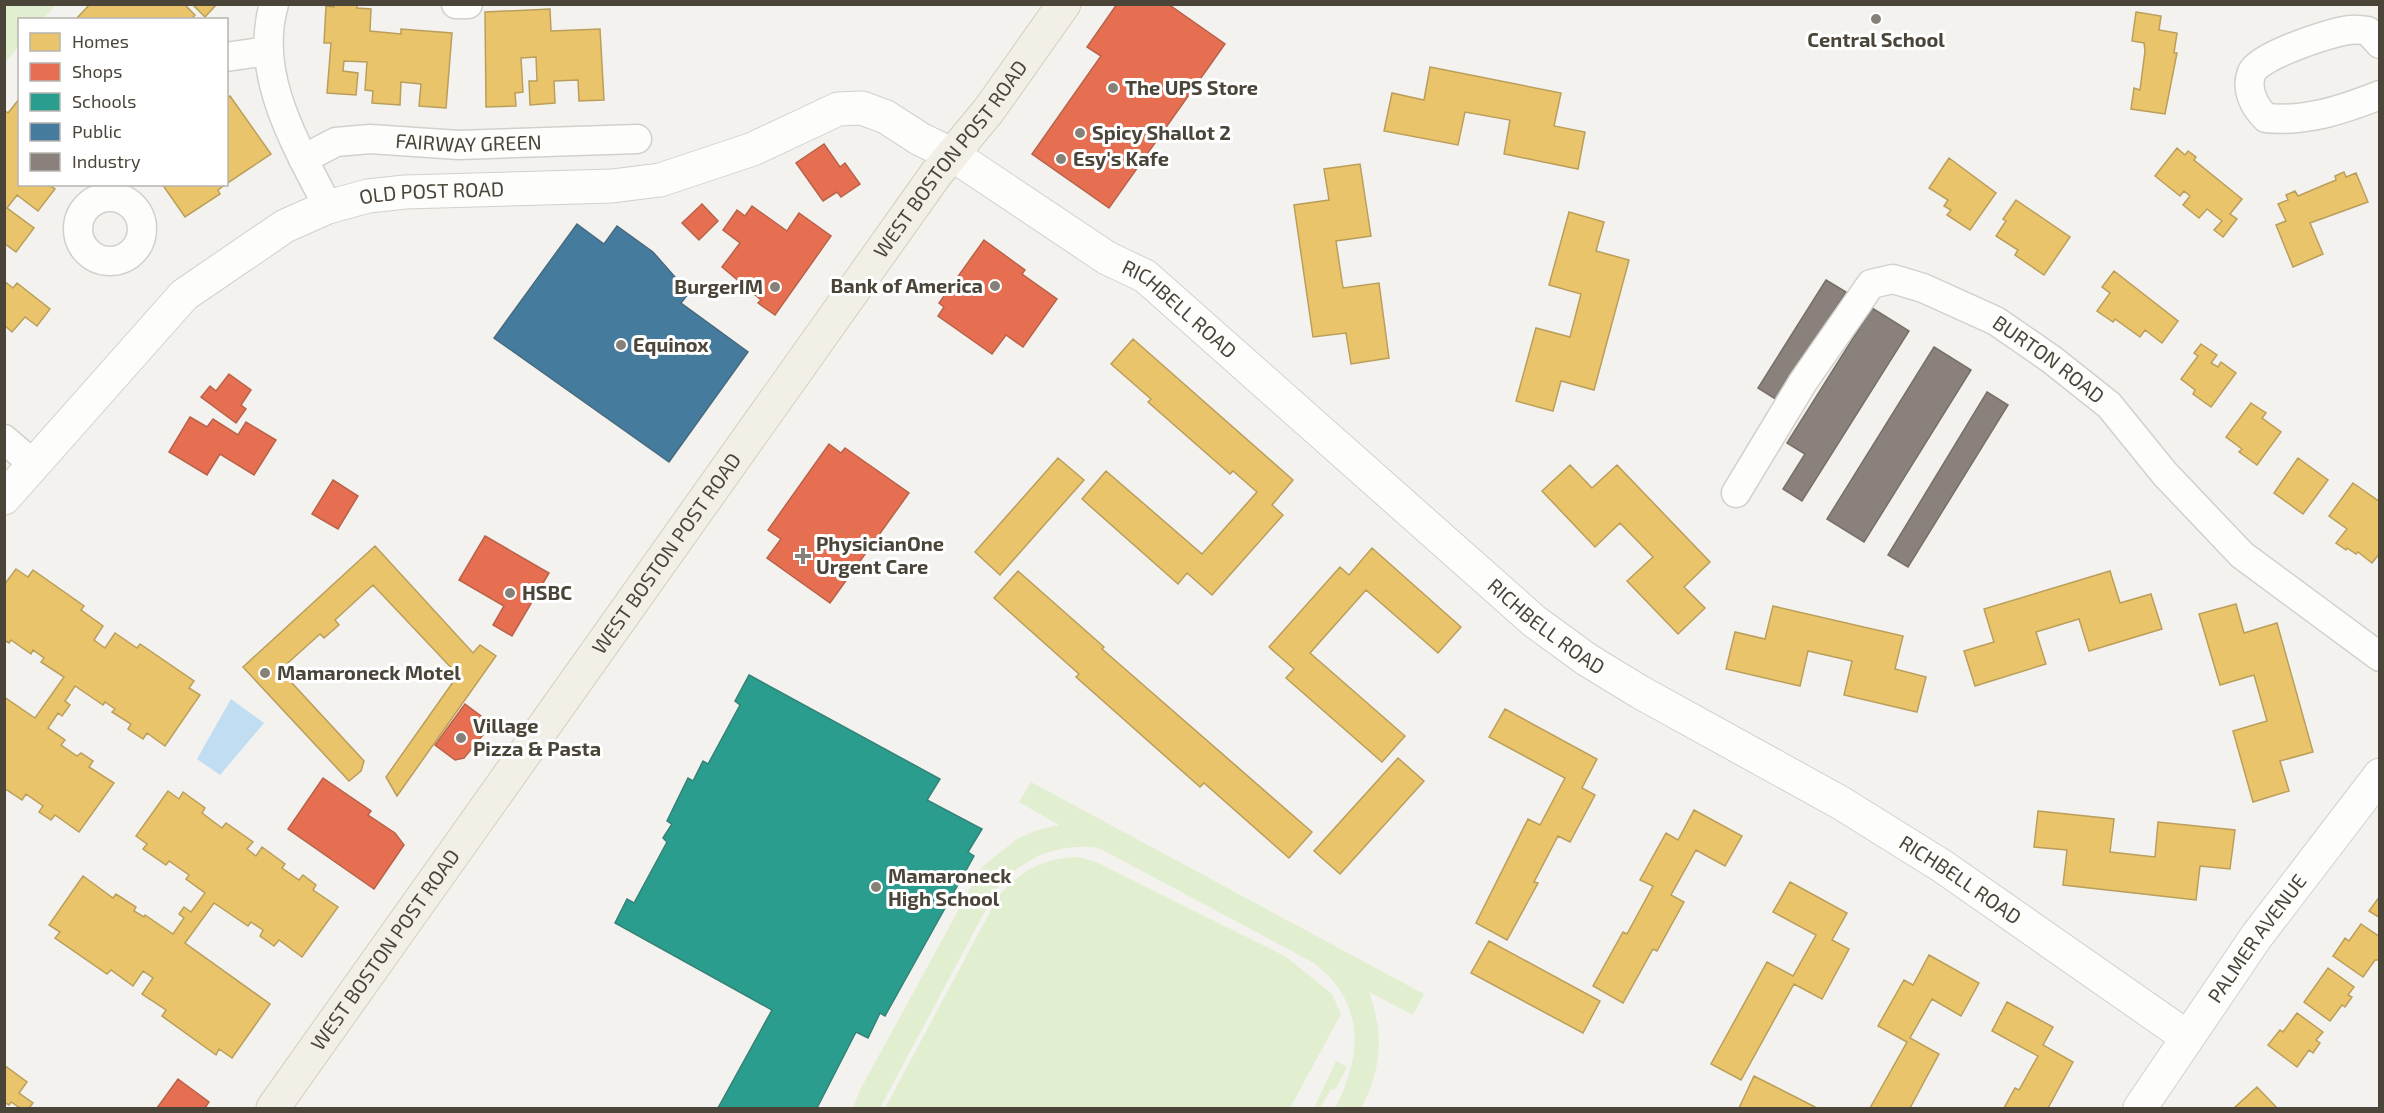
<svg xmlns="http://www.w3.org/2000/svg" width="2384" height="1113" viewBox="0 0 2384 1113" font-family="'Exo 2',sans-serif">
<rect width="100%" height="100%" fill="#f4f2ee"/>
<path fill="#e1eecf" d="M 5,4 L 56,5 L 43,19 L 20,20 L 19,46 L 5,63 Z
M 1031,782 L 1424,994 L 1413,1015 L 1369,992 C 1384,1033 1382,1070 1361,1108 L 1335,1108 C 1363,1056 1365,1002 1314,963 L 1099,848 C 1060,842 1025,857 999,885 L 880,1108 L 853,1108 L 860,1090 L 982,867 L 1017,839 L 1037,830 L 1059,825 L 1019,802 Z
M 1078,857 L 1096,862 L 1285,956 L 1332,994 L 1341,1014 L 1290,1108 L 885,1108 L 998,897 C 1020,870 1044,858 1078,857 Z
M 1336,1061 L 1347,1067 L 1335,1090 L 1331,1089 L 1320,1108 L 1314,1108 Z"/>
<path fill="#c0ddf1" d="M 231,699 L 264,723 L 220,775 L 197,759 Z"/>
<path fill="#e9c46a" stroke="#ba9e5b" stroke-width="1.5" d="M 90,4 L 184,4 L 195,15 L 191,20 L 79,20 L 77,18 Z
M 192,4 L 217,4 L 205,17 Z
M 334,4 L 357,4 L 357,8 L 371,9 L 370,31 L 401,34 L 401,29 L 452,33 L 446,108 L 419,106 L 421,84 L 401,82 L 400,105 L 372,103 L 373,91 L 365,90 L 367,62 L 344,61 L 343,71 L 358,73 L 356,95 L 327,93 L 331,43 L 324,43 L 326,6 L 334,7 Z
M 550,9 L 551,31 L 600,29 L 604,100 L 579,101 L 578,80 L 554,81 L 555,103 L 530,105 L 529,81 L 537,81 L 536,57 L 521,58 L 523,92 L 515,93 L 516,106 L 486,107 L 485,12 Z
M 2136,12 L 2161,16 L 2159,30 L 2177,33 L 2174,53 L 2177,53 L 2165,114 L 2131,109 L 2134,88 L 2140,90 L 2145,51 L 2144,43 L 2132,41 Z
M 1430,67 L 1561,93 L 1554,126 L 1585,132 L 1578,169 L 1504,154 L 1510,120 L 1465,112 L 1458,145 L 1384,131 L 1392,93 L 1424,100 Z
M 230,96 L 271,154 L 226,184 L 226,98 Z
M 20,98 L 20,184 L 48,184 L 55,189 L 38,211 L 17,195 L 7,208 L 34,228 L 16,252 L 4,243 L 4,110 L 8,113 Z
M 2177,148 L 2185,155 L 2188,151 L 2196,157 L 2194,160 L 2242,199 L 2230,214 L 2237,219 L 2223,237 L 2214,230 L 2222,221 L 2207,209 L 2199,218 L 2183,205 L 2190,196 L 2184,191 L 2180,196 L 2155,176 Z
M 1949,158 L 1996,193 L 1970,230 L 1947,215 L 1951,210 L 1944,206 L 1948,200 L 1929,188 Z
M 1360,164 L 1371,236 L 1336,241 L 1343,288 L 1379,283 L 1389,358 L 1351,364 L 1346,333 L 1313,337 L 1294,205 L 1329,200 L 1324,169 Z
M 2344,172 L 2346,177 L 2356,173 L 2368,202 L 2310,223 L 2323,254 L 2293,267 L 2276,225 L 2286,221 L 2278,204 L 2288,200 L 2286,195 L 2295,191 L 2298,196 L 2336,180 L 2335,176 Z
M 162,184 L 226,184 L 218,190 L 220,194 L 185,217 Z
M 2016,200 L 2070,237 L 2044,275 L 2015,255 L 2018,250 L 1996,236 L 2006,221 L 2003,219 Z
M 1569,212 L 1604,222 L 1596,251 L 1629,260 L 1594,390 L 1561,381 L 1553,411 L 1516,401 L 1536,328 L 1570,337 L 1581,294 L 1549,285 Z
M 2114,271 L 2178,321 L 2162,343 L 2145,330 L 2140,337 L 2115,319 L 2113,322 L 2097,311 L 2110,293 L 2102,287 Z
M 4,281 L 13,288 L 17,283 L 50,309 L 37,326 L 25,317 L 12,332 L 4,325 Z
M 1133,339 L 1293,480 L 1272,505 L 1283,515 L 1212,595 L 1187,573 L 1178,584 L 1082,499 L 1106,471 L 1202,554 L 1257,492 L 1233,471 L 1230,474 L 1148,402 L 1151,399 L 1111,364 Z
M 2201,344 L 2217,355 L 2211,363 L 2218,367 L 2221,362 L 2236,373 L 2211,407 L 2193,394 L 2195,390 L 2181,379 L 2198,356 L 2194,353 Z
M 2251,403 L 2266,413 L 2262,418 L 2281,432 L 2257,465 L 2239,452 L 2242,449 L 2226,437 Z
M 1058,458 L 1084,480 L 1000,575 L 975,552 Z
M 2298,458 L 2328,480 L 2303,514 L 2274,493 Z
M 1570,465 L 1592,488 L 1617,465 L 1710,562 L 1684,587 L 1705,608 L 1678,634 L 1627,581 L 1653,557 L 1620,523 L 1595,547 L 1542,491 Z
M 2353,483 L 2380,502 L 2380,553 L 2372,563 L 2358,552 L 2356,554 L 2347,548 L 2346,550 L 2336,543 L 2347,529 L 2329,516 Z
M 375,546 L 473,653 L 480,645 L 496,656 L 397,796 L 386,777 L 458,675 L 373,585 L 335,620 L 339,625 L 324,638 L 320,634 L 280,670 L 364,761 L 361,771 L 349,781 L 243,667 Z
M 1372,548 L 1461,627 L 1438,653 L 1366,590 L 1310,653 L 1405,736 L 1382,762 L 1286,678 L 1294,669 L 1269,647 L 1340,567 L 1349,575 Z
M 16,569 L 28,577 L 33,570 L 84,606 L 81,610 L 103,626 L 94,640 L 105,648 L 115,633 L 137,648 L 140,644 L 194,681 L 189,688 L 200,695 L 165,746 L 147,733 L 143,739 L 128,729 L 131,724 L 112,712 L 115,709 L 105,702 L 103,705 L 75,686 L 65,701 L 70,705 L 62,716 L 58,713 L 48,728 L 65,740 L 61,745 L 77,756 L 81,753 L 93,761 L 89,767 L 114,783 L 79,832 L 55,815 L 51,820 L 39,812 L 43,806 L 26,794 L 22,800 L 4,788 L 4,697 L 35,718 L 64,677 L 41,662 L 44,658 L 33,650 L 31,654 L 11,640 L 9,643 L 4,640 L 4,585 Z
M 1018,571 L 1104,647 L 1102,649 L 1312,832 L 1289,858 L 1204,783 L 1200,787 L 1076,677 L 1079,674 L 994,598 Z
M 2110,571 L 2120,603 L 2151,594 L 2162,629 L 2089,651 L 2079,619 L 2036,632 L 2046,664 L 1975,686 L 1964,651 L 1994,642 L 1984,609 Z
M 2236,604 L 2244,633 L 2277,623 L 2313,752 L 2280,761 L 2289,791 L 2253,802 L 2233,731 L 2267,721 L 2254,675 L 2220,685 L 2199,614 Z
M 1773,606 L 1903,636 L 1895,669 L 1926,677 L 1917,712 L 1844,695 L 1852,661 L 1808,651 L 1800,686 L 1726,669 L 1735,632 L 1765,639 Z
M 1505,709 L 1597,759 L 1582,788 L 1595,795 L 1570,842 L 1558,836 L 1534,882 L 1538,883 L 1507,940 L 1476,923 L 1528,819 L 1540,825 L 1565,778 L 1489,737 Z
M 1398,758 L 1424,781 L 1340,874 L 1314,851 Z
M 168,791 L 179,799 L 183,792 L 205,808 L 202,813 L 222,828 L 226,823 L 253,842 L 247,849 L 256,856 L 262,847 L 285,864 L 282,868 L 299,880 L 303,875 L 316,885 L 313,890 L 338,907 L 302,957 L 279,940 L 274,946 L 260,936 L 263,930 L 251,922 L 248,926 L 214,903 L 185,943 L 270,1004 L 232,1058 L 219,1049 L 216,1055 L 162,1016 L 166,1010 L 142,994 L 153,978 L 143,971 L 133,986 L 111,970 L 107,974 L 55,938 L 60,932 L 49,925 L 83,876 L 113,898 L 116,894 L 136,907 L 134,911 L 144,917 L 145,915 L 173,934 L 184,918 L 179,914 L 184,907 L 191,912 L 205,893 L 186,879 L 189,875 L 169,861 L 166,865 L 143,849 L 147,844 L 136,836 Z
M 1694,810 L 1742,836 L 1725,866 L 1696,850 L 1671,895 L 1684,902 L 1657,951 L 1653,949 L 1623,1003 L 1593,986 L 1623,932 L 1627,934 L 1653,886 L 1640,880 L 1666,833 L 1678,840 Z
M 2038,811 L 2114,819 L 2110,852 L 2155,857 L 2158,822 L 2235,830 L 2230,869 L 2200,866 L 2196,900 L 2063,885 L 2067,850 L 2034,847 Z
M 1790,882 L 1847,913 L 1832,940 L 1849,949 L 1822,999 L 1794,984 L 1741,1080 L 1711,1064 L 1767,962 L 1793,976 L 1816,935 L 1773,912 Z
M 2380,896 L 2380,918 L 2369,911 Z
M 2361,924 L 2380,937 L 2380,960 L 2375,960 L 2363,977 L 2333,956 L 2345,938 L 2349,941 Z
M 1489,941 L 1600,1001 L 1583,1033 L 1471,973 Z
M 1929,955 L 1979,983 L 1961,1016 L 1932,999 L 1910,1038 L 1939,1054 L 1910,1108 L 1870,1108 L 1907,1042 L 1878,1026 L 1904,980 L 1913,985 Z
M 2328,968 L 2354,987 L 2348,995 L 2352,997 L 2345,1007 L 2342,1005 L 2330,1021 L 2304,1002 Z
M 2007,1002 L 2053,1027 L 2043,1045 L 2073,1062 L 2048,1108 L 2004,1108 L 2015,1088 L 2019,1090 L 2038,1056 L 1992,1031 Z
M 2297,1013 L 2323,1032 L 2316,1040 L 2320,1043 L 2313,1053 L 2309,1050 L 2297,1067 L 2268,1045 L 2280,1030 L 2283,1032 Z
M 4,1065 L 27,1082 L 19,1093 L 33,1103 L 29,1108 L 20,1108 L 11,1102 L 9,1105 L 4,1102 Z
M 1754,1076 L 1817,1108 L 1739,1108 Z
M 2257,1087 L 2277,1108 L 2234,1108 Z"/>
<path fill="#e76f51" stroke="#b8624a" stroke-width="1.5" d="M 1117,4 L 1168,4 L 1225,44 L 1109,208 L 1032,154 L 1101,56 L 1087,47 Z
M 824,144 L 840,167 L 845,163 L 860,184 L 841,197 L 837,192 L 823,201 L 796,163 Z
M 702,204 L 718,221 L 699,240 L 682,223 Z
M 752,206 L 787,231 L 799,213 L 831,236 L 775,315 L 758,303 L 761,300 L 722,267 L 740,243 L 723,230 L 737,210 L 745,216 Z
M 984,240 L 1025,270 L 1022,274 L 1057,299 L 1023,347 L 1006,335 L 992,354 L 938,316 L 944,307 L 939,303 Z
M 229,374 L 251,390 L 241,405 L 246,409 L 236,423 L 201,397 L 210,386 L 216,391 Z
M 190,417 L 207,427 L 213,419 L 238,435 L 246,422 L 276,440 L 254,475 L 220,454 L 207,475 L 169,452 Z
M 829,444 L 841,453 L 845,448 L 909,493 L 830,603 L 767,558 L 781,539 L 768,530 Z
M 333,480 L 358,496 L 338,529 L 312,514 Z
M 485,536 L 549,573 L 512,636 L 493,625 L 504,606 L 459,580 Z
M 465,704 L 485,719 L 487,730 L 464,758 L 455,760 L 435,745 Z
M 323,778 L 371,811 L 368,815 L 395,833 L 404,845 L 374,889 L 288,829 Z
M 178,1079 L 209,1102 L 205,1108 L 157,1108 Z"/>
<path fill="#2a9d8f" stroke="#348275" stroke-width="1.5" d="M 749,675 L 940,779 L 927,800 L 982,829 L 968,852 L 974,856 L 885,1016 L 880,1013 L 868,1038 L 856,1032 L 817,1108 L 718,1108 L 772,1010 L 615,923 L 627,899 L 634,903 L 667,842 L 663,838 L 672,824 L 667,821 L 688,778 L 693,781 L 703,761 L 708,764 L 740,705 L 735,701 Z"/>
<path fill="#457b9d" stroke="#476a7f" stroke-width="1.5" d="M 577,224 L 604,244 L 617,226 L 653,252 L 689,293 L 681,303 L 748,352 L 669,462 L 494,338 Z"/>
<path fill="#8a817c" stroke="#776f68" stroke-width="1.5" d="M 1826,280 L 1846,292 L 1777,400 L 1758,388 Z
M 1872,308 L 1909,331 L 1802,501 L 1783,489 L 1805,454 L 1787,443 Z
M 1934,347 L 1971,370 L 1864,542 L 1827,519 Z
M 1987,392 L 2008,405 L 1908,567 L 1888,555 Z"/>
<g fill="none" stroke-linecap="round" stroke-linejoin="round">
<g stroke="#d2d0cb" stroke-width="31">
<g id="minor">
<path d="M 274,4 C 253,75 297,146 328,207"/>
<path d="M 456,4 L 468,4"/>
<path d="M 2380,44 L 2368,31 C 2362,30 2355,29 2349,30 C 2330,33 2260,55 2252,72 C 2245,89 2254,106 2266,118 C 2306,122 2342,110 2380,95"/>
<path d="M 226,57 L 268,51"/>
<path id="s1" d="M 303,159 L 336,142 L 370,139 L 459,145 L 637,139"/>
<circle cx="110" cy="229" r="32"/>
<path d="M 4,439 L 33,464"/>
<path id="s2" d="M 1736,493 L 1803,382 L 1871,284 L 1893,279 L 1923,288 L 1996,321 L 2051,359 L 2109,405 L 2165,474 L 2242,555 L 2380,657"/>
</g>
</g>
<g stroke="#d2d0cb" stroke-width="35">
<g id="tertiary">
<path id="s3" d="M 4,498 L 184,295 L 285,226 L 328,207 L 368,196 L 405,192 L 612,186 L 660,180 L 753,149 L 838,109 L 862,108 L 886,117 L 920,139 L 953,155 L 1107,258 L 1145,276 L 1534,621 L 1586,659 L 1640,692 L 1841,803 L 1942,866 L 2187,1037"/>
<path id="s4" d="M 2140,1108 L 2256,937 L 2380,775"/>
</g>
</g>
<g stroke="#d6cebb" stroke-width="35">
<g id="primary">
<path id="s5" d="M 273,1108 L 936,174 L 989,110 L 1064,4"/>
</g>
</g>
<use href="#minor" stroke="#fdfdfc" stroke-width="28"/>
<use href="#tertiary" stroke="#fdfdfc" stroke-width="33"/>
<use href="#primary" stroke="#f2efe6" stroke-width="33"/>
</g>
<g fill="#868178" stroke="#fff" stroke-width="2">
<circle cx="1876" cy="19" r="6"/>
<circle cx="1113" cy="88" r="6"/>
<circle cx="1080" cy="133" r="6"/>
<circle cx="1061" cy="159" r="6"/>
<circle cx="995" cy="286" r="6"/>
<circle cx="775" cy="287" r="6"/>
<circle cx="621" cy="345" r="6"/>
<path d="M800 547h6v6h6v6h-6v6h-6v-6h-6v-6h6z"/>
<circle cx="510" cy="593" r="6"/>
<circle cx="265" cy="673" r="6"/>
<circle cx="461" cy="738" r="6"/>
<circle cx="876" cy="887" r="6"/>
</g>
<g text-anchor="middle" stroke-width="6" stroke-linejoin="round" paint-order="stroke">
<g font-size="20" font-weight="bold" fill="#4b4439" stroke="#fff" text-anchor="start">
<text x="1876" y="47" text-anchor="middle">Central School</text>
<text x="1125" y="95">The UPS Store</text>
<text x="1092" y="140">Spicy Shallot 2</text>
<text x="1073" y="166">Esy's Kafe</text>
<text x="983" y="293" text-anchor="end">Bank of America</text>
<text x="763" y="294" text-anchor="end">BurgerIM</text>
<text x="633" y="352">Equinox</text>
<text x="816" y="551">PhysicianOne<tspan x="816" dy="23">Urgent Care</tspan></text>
<text x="522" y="600">HSBC</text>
<text x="277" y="680">Mamaroneck Motel</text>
<text x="473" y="733">Village<tspan x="473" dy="23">Pizza &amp; Pasta</tspan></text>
<text x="888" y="883">Mamaroneck<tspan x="888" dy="23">High School</tspan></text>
</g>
<g font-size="20" fill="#4b4439" stroke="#fff">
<text dy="7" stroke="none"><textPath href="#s1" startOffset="170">FAIRWAY GREEN</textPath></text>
<text dy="7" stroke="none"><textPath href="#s5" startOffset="1166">WEST BOSTON POST ROAD</textPath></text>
<text dy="7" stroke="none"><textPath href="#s3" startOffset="546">OLD POST ROAD</textPath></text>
<text dy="7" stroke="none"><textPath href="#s3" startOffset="1368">RICHBELL ROAD</textPath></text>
<text dy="7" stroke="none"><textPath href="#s2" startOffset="448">BURTON ROAD</textPath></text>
<text dy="7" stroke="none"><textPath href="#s5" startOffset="680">WEST BOSTON POST ROAD</textPath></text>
<text dy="7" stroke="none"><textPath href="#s3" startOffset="1854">RICHBELL ROAD</textPath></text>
<text dy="7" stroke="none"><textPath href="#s3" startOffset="2340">RICHBELL ROAD</textPath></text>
<text dy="7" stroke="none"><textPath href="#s4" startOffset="206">PALMER AVENUE</textPath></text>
<text dy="7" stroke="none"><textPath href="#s5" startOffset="194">WEST BOSTON POST ROAD</textPath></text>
</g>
</g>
<rect width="2384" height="1113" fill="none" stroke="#4b4439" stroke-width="12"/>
<rect x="18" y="18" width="210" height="168" fill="#ffffff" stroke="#b7b4b0" stroke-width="1.5"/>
<rect x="30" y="33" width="30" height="18" fill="#e9c46a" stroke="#b7b4b0" stroke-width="1.5"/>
<text x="72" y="48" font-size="18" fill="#4b4439">Homes</text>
<rect x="30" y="63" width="30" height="18" fill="#e76f51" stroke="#b7b4b0" stroke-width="1.5"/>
<text x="72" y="78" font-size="18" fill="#4b4439">Shops</text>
<rect x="30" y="93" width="30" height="18" fill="#2a9d8f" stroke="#b7b4b0" stroke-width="1.5"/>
<text x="72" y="108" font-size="18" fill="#4b4439">Schools</text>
<rect x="30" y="123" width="30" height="18" fill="#457b9d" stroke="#b7b4b0" stroke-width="1.5"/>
<text x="72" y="138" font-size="18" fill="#4b4439">Public</text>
<rect x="30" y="153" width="30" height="18" fill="#8a817c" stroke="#b7b4b0" stroke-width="1.5"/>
<text x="72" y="168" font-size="18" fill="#4b4439">Industry</text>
</svg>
